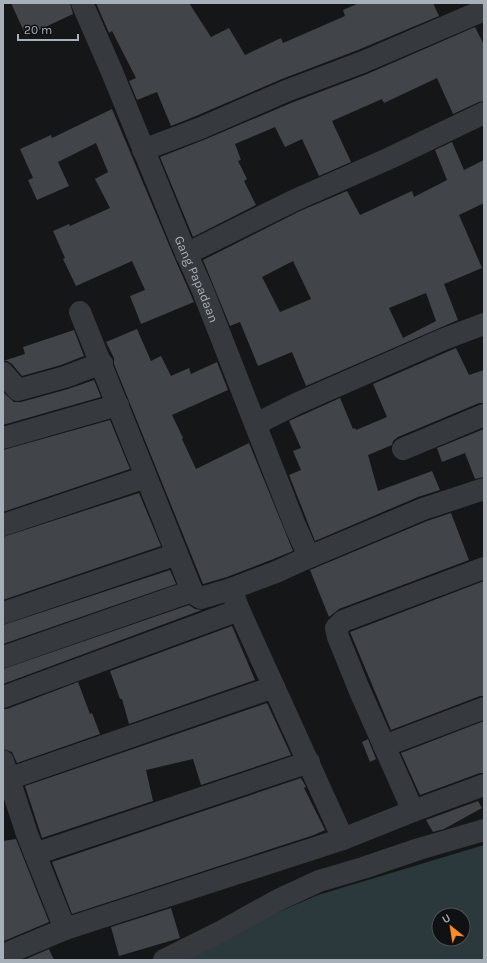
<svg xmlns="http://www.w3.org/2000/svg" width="487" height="963" viewBox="0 0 487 963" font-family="Karla,sans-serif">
<rect width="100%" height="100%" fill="#151618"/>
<path fill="#2b383c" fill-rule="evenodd" d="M 484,845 L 484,960 L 186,960 L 274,914 L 318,895 ZM 439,915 L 463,915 L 463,939 L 439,939 Z"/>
<path fill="#414448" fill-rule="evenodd" d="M 11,3 L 70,3 L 73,14 L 26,36 Z
M 96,3 L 189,3 L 211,37 L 229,28 L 245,55 L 281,38 L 283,43 L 345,16 L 343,10 L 359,3 L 433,3 L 439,16 L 358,50 L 282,79 L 196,116 L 171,126 L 157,92 L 137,100 L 129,81 L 136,78 L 112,31 L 109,33 Z
M 475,27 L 484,45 L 484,101 L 479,102 L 453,114 L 437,78 L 384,103 L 382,99 L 332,121 L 351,162 L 319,176 L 302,139 L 285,147 L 275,127 L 235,144 L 241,160 L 238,161 L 247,179 L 244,181 L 256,205 L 193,237 L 160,157 L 206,139 L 291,103 L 367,74 Z
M 112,109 L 175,259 L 194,302 L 141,324 L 130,296 L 145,290 L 132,261 L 76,286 L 63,259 L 65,258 L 53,231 L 69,224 L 70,226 L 110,208 L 95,179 L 108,172 L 96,143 L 58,162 L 69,186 L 37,200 L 28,180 L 33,178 L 20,149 L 51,135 L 52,138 Z
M 452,142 L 464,170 L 484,160 L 484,203 L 459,215 L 482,268 L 444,284 L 458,320 L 306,386 L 292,352 L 258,366 L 240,322 L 230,326 L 203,260 L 300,211 L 347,191 L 360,215 L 412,191 L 414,197 L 447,180 L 435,150 ZM 293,261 L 311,299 L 280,312 L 262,277 ZM 426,293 L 436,321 L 403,338 L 389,308 Z
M 137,329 L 151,361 L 161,356 L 171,376 L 189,368 L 191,374 L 217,362 L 228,390 L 172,415 L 183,438 L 182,439 L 196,469 L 249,443 L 293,551 L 271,560 L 227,577 L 203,584 L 114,364 L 114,358 L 106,342 Z
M 74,330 L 84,356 L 61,365 L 22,376 L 12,364 L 7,361 L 3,361 L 25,354 L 23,347 Z
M 456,348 L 469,375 L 484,370 L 484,403 L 479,403 L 398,437 L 393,441 L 392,445 L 368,455 L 378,491 L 432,471 L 440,490 L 418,497 L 315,541 L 289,475 L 301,470 L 293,451 L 301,448 L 289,421 L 340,398 L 353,429 L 355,428 L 356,430 L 387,417 L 373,384 Z
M 94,380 L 101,397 L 3,425 L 3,392 L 14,402 L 21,402 L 68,389 Z
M 110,420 L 130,469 L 3,512 L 3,450 Z
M 484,429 L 484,477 L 475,479 L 465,453 L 442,462 L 437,448 Z
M 139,493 L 161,546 L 3,600 L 3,537 Z
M 451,513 L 469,560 L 339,609 L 329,617 L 310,570 L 427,521 Z
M 170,570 L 176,584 L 3,644 L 3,625 Z
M 484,581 L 484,696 L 480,696 L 391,730 L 350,632 Z
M 189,605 L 195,609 L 202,610 L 3,684 L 3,669 Z
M 232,626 L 255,680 L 129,724 L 122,699 L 120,699 L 110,671 Z
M 78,682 L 90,714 L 92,713 L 100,734 L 17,763 L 12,752 L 3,749 L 3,709 L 7,709 Z
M 267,703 L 291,755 L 201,785 L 193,759 L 146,770 L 153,801 L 42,838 L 25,786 Z
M 484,721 L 484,773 L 480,773 L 420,795 L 401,753 Z
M 368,739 L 376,759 L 370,762 L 362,742 Z
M 301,778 L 306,787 L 304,788 L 325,830 L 314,835 L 72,914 L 52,862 Z
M 478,801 L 482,808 L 444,829 L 433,832 L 426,820 Z
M 16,839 L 49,922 L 4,941 L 3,937 L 3,841 Z
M 171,908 L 180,938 L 119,956 L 111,927 Z
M 49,949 L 54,960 L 26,960 L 26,959 Z"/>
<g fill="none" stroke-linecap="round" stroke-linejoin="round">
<g stroke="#36393d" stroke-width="22">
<path id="s1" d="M 82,3 L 112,72 L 180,239 L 203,291 L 294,523 L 309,557"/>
<path d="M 143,150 L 201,128 L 286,91 L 363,62 L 484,10"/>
<path d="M 186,254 L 295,200 L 390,158 L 484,113"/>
<path d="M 80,312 L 192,591 L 196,595 L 201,598 L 231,589"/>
<path d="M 3,373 L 18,390 L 65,377 L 102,363"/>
<path d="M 256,424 L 298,403 L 444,339 L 484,324"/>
<path d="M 3,438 L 118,405"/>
<path d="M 403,449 L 484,415"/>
<path d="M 3,525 L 146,477"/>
<path d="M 3,613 L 177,554"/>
<path d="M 3,657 L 192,591"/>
<path d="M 3,697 L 239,610"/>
<path d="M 384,746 L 484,708"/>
<path d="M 3,761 L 27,834 L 65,929"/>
<path d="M 8,779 L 274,687"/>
<path d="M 413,811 L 359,689 L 338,637 L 336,628 L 343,621 L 484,568"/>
<path d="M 343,839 L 413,811 L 484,785"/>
<path d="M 35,854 L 309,762"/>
<path d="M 3,955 L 65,929 L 343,839 L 239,610 L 231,589 L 276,572 L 309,557 L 423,509 L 484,489"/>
<path d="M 164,960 L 222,931 L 278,900 L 319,881 L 363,868 L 419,849 L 484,830"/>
</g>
</g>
<g text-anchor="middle" stroke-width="3.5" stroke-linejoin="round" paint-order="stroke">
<g font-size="13" fill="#a7b0b8" stroke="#101113">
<text dy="5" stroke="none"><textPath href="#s1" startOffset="299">Gang Papadaan</textPath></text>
</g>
</g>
<rect width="487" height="963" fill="none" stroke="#a7b0b8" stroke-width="8"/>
<g transform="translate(451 927) rotate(330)"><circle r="19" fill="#101113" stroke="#4c5155"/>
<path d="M0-3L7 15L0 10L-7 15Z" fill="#fa8b2b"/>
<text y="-6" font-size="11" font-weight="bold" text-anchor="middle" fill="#a7b0b8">U</text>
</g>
<path d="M18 34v6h60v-6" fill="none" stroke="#a7b0b8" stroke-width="2"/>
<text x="24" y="34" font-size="12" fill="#a7b0b8" stroke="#101113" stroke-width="3" paint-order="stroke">20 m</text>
</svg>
